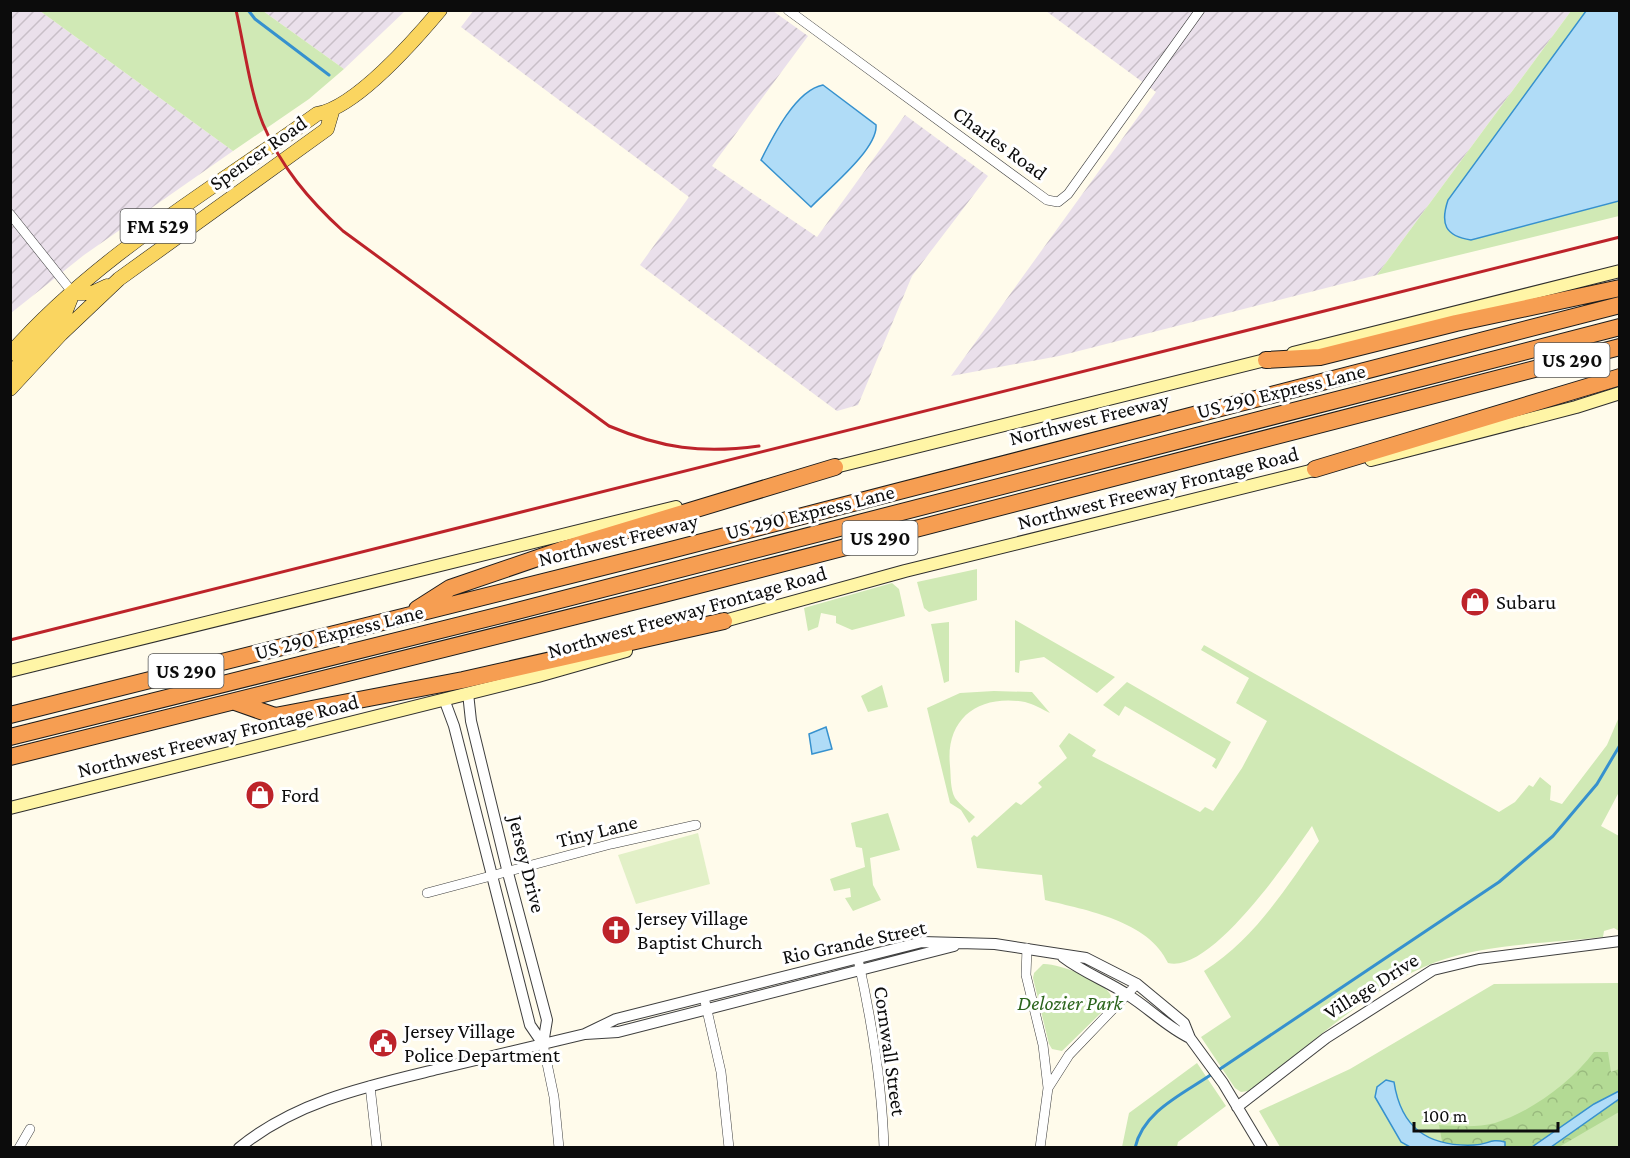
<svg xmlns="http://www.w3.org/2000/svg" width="1630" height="1158" viewBox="0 0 1630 1158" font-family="'Crimson Pro',serif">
<defs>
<pattern id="industrial-furrows" width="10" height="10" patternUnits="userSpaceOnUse" patternTransform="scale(1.5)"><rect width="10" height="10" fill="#eae0eb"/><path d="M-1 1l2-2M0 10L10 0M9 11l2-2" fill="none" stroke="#c8bfc8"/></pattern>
<pattern id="forest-crowns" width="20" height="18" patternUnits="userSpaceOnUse" patternTransform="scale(1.5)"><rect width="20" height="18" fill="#b3da94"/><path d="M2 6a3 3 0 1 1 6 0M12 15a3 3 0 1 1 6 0" fill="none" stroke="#99ba7e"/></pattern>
</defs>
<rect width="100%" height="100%" fill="#fffbeb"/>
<path fill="url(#industrial-furrows)" d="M 474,10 L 773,11 L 808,36 L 712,166 L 817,237 L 905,115 L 988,176 L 912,276 L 858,405 L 837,411 L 640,265 L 689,197 L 461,27 Z
M 11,11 L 40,11 L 233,151 L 84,255 L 11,313 Z
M 263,11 L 405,11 L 344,69 Z
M 1046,11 L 1571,11 L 1377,275 L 1059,356 L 951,376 L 1156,92 Z"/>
<path fill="#d0e9b5" d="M 40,11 L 263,11 L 344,69 L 309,99 L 233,151 Z
M 1571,11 L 1619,11 L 1619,216 L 1377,275 Z
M 977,569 L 977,600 L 929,612 L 924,608 L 917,582 Z
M 892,583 L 899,589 L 905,616 L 852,630 L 836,623 L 836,616 L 821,613 L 818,627 L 808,631 L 804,608 Z
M 1015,620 L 1115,677 L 1097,693 L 1044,657 L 1020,661 L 1019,673 L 1015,672 Z
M 949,622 L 949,681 L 944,683 L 931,624 Z
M 1204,645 L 1499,812 L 1515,802 L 1529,785 L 1533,787 L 1540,777 L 1551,786 L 1550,800 L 1562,804 L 1607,745 L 1619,717 L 1619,792 L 1601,826 L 1619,836 L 1619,931 L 1614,928 L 1604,931 L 1603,937 C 1552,943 1483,944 1436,962 C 1365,989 1310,1048 1248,1091 L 1241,1092 L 1235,1088 L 1201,1037 L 1231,1017 L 1204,971 C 1255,939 1285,889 1319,841 L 1312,826 C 1289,859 1211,974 1168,963 C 1149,921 1086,910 1045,900 L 1042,875 L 977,868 L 971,838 L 974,835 L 977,837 L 1016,802 L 1021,805 L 1042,787 L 1038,783 L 1067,758 L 1059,746 L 1069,733 L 1096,750 L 1092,756 L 1200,812 L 1205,807 L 1213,811 L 1242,768 L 1267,721 L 1236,703 L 1249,678 L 1201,650 Z
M 1127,682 L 1231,742 L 1216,769 L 1212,766 L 1216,759 L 1125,706 L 1119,716 L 1103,705 Z
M 882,685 L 888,707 L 868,712 L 861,696 Z
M 994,691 L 1032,692 L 1050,713 C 1042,709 1033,704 1025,702 C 979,694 945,718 950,766 C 951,776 950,789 955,798 C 960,805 969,811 975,817 L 969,823 L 961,810 L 950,803 L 927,708 L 960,693 Z
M 888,813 L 900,850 L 870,858 L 873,885 L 881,900 L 853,911 L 845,898 L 851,897 L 850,888 L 834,891 L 830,879 L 865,867 L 862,848 L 856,847 L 851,823 Z
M 1043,964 C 1058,963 1106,981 1111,996 L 1107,1007 L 1062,1051 L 1052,1049 L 1049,1044 L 1033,978 L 1034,973 Z
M 1619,983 L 1619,1147 L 1280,1147 L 1259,1111 L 1350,1069 L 1494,984 Z
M 1197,1063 L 1226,1106 L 1178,1142 L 1177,1147 L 1122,1147 L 1129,1113 Z"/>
<path fill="url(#forest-crowns)" d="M 1594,1052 L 1608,1052 L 1611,1072 L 1619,1069 L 1619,1112 L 1559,1147 L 1443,1147 L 1439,1125 C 1457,1126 1477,1128 1495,1123 C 1531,1112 1571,1082 1594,1052 Z"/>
<path fill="#e2f0c7" d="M 698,833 L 710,884 L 636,904 L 618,855 Z"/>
<path fill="#b0dcf7" stroke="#3691ce" stroke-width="1.5" d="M 1586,11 L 1619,11 L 1619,201 L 1471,240 C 1445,236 1440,224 1448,200 Z
M 823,85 L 876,125 C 878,149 828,189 811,207 L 761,160 C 773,136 796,90 823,85 Z
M 826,727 L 832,749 L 812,754 L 809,734 Z
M 1386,1080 L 1394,1082 C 1401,1128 1428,1147 1474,1145 C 1488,1145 1490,1138 1505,1142 L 1505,1147 L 1410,1147 L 1401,1142 L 1375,1097 L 1377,1087 Z
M 1619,1091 L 1619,1099 L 1551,1147 L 1532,1147 L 1594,1104 Z"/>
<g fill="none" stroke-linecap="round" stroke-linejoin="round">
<path stroke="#3691ce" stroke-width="3" d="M 248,10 L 255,19 L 329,75
M 1217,1071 L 1499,882 L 1553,836 L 1597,784 L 1620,745
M 1135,1148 C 1143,1111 1183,1094 1212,1074"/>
<g stroke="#3f3f3f" stroke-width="10">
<path id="minor" d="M 788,10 L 1047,200 L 1058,202 L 1068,194 L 1200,10
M 10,214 L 73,293
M 427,893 L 611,844 L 696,825
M 1027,948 L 1026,975 L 1043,1045 L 1048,1088
M 858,959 C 872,1022 882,1083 884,1148
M 704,997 L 721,1072 L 729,1148
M 543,1044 L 554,1097 L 559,1148
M 370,1086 L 377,1148
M 19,1148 L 30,1129
M 1040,1148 L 1048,1088 L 1069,1055 L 1137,984"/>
</g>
<g stroke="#3f3f3f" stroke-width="12">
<path id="tertiary" d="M 468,693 L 471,721 L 508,873 L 547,1020 L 543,1044
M 444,699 L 454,726 L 530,1025 L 543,1044
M 1063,957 C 1084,973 1107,981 1128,995 C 1150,1009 1167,1027 1190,1038
M 585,1034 L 616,1019 L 922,942 L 995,944 L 1086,958 L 1137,984 L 1184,1023 L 1190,1038 L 1223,1083 L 1262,1148
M 1237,1107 L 1326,1038 L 1433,970 L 1479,959 L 1620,941
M 239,1148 C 296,1101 368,1086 438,1069 C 487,1057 536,1046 585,1034 L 618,1032 L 954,946"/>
</g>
<g stroke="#2e2e2e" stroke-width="14">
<path id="secondary" d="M 1293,353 L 1620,271
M 1371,460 L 1576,407 L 1620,393
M 827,469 L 1273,358
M 717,623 L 905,571 L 1322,468
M 10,671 L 676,507
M 10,808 L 538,676 L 626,651"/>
</g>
<g stroke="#1d1d1d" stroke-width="15">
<path id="primary" d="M 10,354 C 96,256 213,189 317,114 C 355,108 414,41 440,10
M 10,377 L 33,344 L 65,313 L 73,293 L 92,293 L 107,286
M 10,389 L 61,334 L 119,279 L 327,129 L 332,112"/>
</g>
<g stroke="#1d1d1d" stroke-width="18">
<path id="motorway" d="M 1266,360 L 1320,357 L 1456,323 L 1620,288
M 1315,469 L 1620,377
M 417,609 L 450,588 L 561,550 L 835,467
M 235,702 L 275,716 L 463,680 L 724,621
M 10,715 L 667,551 L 1620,305
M 10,737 L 513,612 L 1620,327
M 10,757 L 660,595 L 1620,347"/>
</g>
<use href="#minor" stroke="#fff" stroke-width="9"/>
<use href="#tertiary" stroke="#fff" stroke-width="10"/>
<use href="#secondary" stroke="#fff5a6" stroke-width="12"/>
<use href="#primary" stroke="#fad560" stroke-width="14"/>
<use href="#motorway" stroke="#f69e52" stroke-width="16"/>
<path stroke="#bd232a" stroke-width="3" d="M 236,10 C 244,45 250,92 263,124 C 281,167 309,200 343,231 L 609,426 C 661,448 702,454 759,446
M 10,640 L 1620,237"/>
</g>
<defs>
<g id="shop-disc" transform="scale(1.5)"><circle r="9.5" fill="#bd232a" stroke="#fff"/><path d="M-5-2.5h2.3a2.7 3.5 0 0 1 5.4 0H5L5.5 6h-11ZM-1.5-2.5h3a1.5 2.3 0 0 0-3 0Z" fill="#fff"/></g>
<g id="church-disc" transform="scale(1.5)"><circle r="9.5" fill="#bd232a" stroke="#fff"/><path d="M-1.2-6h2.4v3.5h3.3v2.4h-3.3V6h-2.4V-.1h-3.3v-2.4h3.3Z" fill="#fff"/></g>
<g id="civic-disc" transform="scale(1.5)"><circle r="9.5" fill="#bd232a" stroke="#fff"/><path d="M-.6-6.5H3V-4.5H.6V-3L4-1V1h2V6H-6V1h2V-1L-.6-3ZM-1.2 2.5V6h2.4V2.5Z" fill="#fff"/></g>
</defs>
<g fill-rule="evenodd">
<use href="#shop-disc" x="1475" y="602"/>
<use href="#shop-disc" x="260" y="795"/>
<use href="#church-disc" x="616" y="930"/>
<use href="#civic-disc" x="383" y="1043"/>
</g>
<g text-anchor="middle" stroke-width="6" stroke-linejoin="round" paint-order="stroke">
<g fill="#fff" stroke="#555" stroke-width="1.5">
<rect x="120.5" y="209" width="75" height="34" rx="4.5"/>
<rect x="1534.5" y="343" width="75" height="34" rx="4.5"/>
<rect x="842.5" y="521" width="75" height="34" rx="4.5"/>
<rect x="148.5" y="654" width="75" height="34" rx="4.5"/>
</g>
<g font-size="20" font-weight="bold" fill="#0c0c0c">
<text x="158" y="233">FM 529</text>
<text x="1572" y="367">US 290</text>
<text x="880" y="545">US 290</text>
<text x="186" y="678">US 290</text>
</g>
<g font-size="21" fill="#0c0c0c" stroke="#fff">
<text transform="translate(1000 143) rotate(36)" y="7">Charles Road</text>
<text transform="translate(258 153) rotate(-35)" y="7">Spencer Road</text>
<text transform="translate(1281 391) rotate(-14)" y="7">US 290 Express Lane</text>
<text transform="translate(1089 419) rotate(-14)" y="7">Northwest Freeway</text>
<text transform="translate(1158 488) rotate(-14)" y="7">Northwest Freeway Frontage Road</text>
<text transform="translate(810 512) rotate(-14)" y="7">US 290 Express Lane</text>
<text transform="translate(618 540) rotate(-14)" y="7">Northwest Freeway</text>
<text transform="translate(687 612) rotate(-16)" y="7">Northwest Freeway Frontage Road</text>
<text transform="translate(339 632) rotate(-14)" y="7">US 290 Express Lane</text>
<text transform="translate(218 736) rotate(-14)" y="7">Northwest Freeway Frontage Road</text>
<text transform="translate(597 831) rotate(-14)" y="7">Tiny Lane</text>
<text transform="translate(527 864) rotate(76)" y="7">Jersey Drive</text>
<text transform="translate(854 942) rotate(-12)" y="7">Rio Grande Street</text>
<text transform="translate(1371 986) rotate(-32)" y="7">Village Drive</text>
<text transform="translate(890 1051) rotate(82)" y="7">Cornwall Street</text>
</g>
<g font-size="21" fill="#0c0c0c" stroke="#fff" text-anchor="start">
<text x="1496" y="609">Subaru</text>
<text x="281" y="802">Ford</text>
<text x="637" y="925">Jersey Village<tspan x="637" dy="24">Baptist Church</tspan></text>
<text x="404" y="1038">Jersey Village<tspan x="404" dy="24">Police Department</tspan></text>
</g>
<g font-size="21" font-style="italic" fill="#2b641c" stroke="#fff">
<text x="1070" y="1010">Delozier Park</text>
</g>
</g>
<rect width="1630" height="1158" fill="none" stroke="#0c0c0c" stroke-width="24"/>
<path d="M1414 1122v9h144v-9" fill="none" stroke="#0c0c0c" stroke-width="3"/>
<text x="1423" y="1122" font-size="18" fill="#0c0c0c" stroke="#ffffff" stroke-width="4.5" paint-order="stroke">100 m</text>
</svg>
